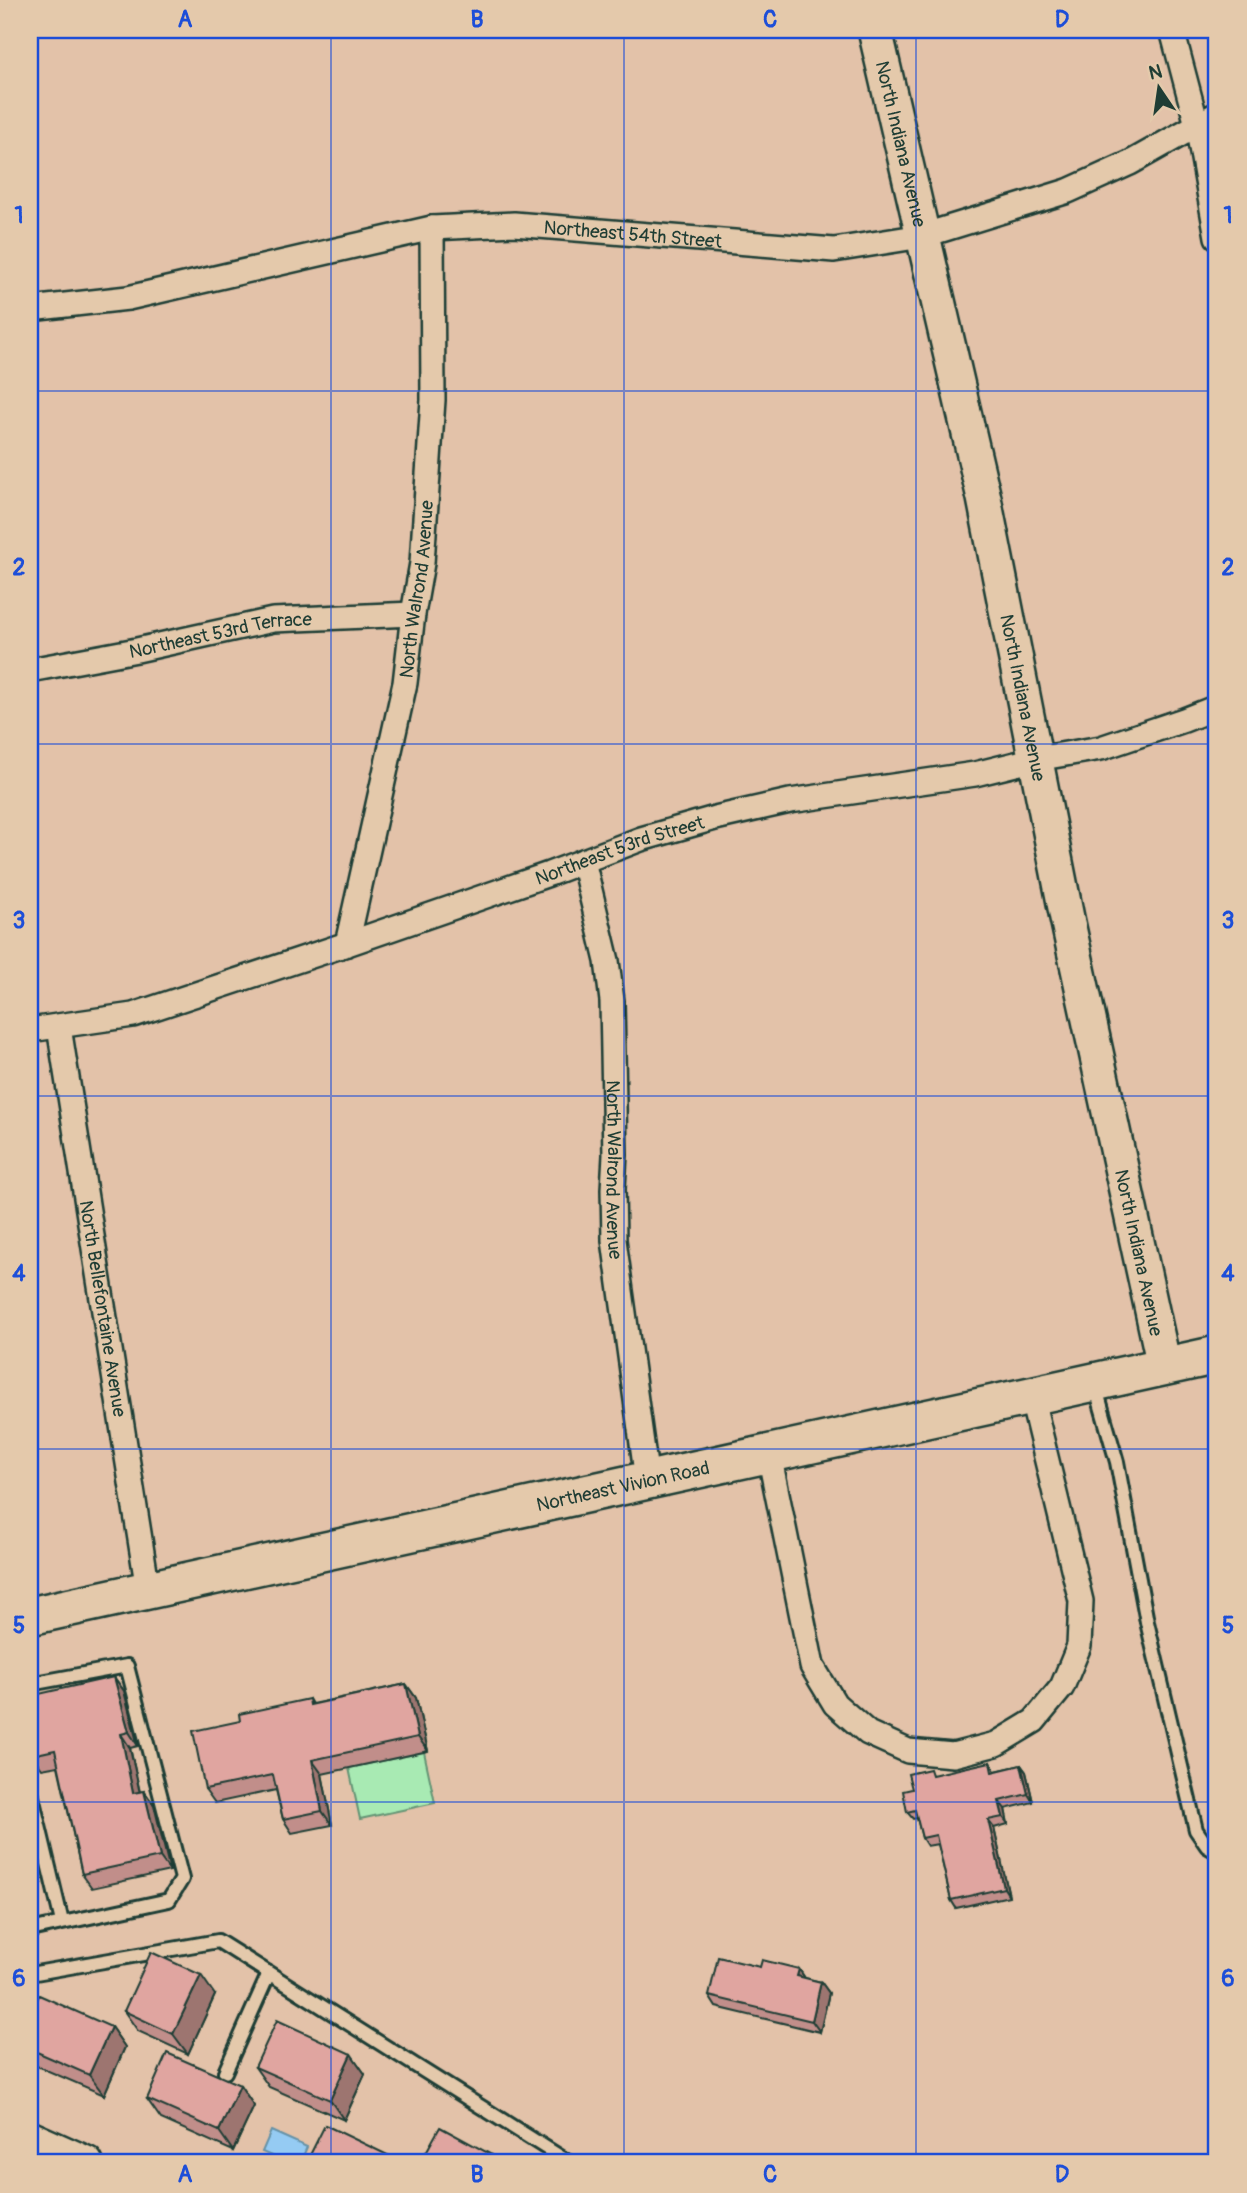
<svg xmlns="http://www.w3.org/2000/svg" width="1247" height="2193" viewBox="0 0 1247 2193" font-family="Pangolin,sans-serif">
<rect width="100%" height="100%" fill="#e3c2a9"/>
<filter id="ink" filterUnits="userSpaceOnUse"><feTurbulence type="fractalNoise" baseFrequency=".0143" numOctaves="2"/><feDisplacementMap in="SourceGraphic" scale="14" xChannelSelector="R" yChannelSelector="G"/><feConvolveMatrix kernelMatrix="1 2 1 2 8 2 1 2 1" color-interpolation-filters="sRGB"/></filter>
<g filter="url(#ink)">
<path fill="#a8eab3" stroke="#649474" stroke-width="2" d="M 424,1752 L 435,1803 L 360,1819 L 349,1768 Z"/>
<path fill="#95cbf3" stroke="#6692a7" stroke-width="2" d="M 271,2131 L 307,2147 L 300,2163 L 288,2163 L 262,2152 Z"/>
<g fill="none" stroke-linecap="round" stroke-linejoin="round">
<g stroke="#1f3d34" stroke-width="18">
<path id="lane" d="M 1095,1385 L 1117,1462 L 1147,1622 L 1196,1830 L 1207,1846 L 1217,1852
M 30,1684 L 127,1666 L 182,1879 L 169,1900 L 30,1930
M 30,1788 L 62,1922
M 30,1974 L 218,1941 L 570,2163
M 225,2072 L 269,1973"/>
</g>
<g stroke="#1f3d34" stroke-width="28">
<g id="street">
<path d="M 1172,30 L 1197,125 L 1217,237"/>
<path id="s1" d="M 30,309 L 128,298 L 432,228 L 514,224 L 834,250 L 922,236 L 1068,191 L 1130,163 L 1217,114"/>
<path id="s2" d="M 30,670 L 137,650 L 273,620 L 413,614"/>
<path id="s3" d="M 583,861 L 607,961 L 612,1001 L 615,1155 L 613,1189 L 614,1240 L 647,1480"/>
<path id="s4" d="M 347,944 L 405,683 L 413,614 L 422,563 L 433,400 L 432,228"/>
<path id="s5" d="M 59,1027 L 148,1590"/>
<path id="s6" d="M 30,1030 L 133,1015 L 347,944 L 549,874 L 641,839 L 715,818 L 790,801 L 975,774 L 1036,759 L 1101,748 L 1184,720 L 1217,707"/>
<path d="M 769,1454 L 812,1666 L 835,1704 L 868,1733 L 908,1751 L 953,1755 L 996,1744 L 1034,1721 L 1062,1687 L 1079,1646 L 1081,1601 L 1031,1395"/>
</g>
</g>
<g stroke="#1f3d34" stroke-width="38">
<g id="secondary">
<path id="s7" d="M 875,30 L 984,498 L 1067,918 L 1164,1366"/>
<path d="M 30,2138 L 86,2163"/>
</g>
</g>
<g stroke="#1f3d34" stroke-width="42">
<g id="primary">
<path id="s8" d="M 30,1616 L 1217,1355"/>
</g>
</g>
<use href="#lane" stroke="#e4c9ab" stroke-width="12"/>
<use href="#street" stroke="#e4c9ab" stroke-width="23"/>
<use href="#secondary" stroke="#e4c9ab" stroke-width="33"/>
<use href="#primary" stroke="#e4c9ab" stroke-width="37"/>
</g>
<path fill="#c18e8a" stroke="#1f3d34" stroke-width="2" d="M 114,1677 L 124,1691 L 138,1746 L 130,1748 L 140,1792 L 144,1791 L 154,1805 L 170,1871 L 92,1888 L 82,1874 L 58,1766 L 42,1769 L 32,1755 Z
M 406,1684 L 416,1698 L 428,1751 L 322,1774 L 332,1825 L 292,1833 L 283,1819 L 276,1790 L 215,1803 L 205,1789 L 309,1699 L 312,1704 Z
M 990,1762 L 995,1771 L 1021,1765 L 1026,1772 L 1033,1802 L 1005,1809 L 1008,1824 L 994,1828 L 1009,1896 L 956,1908 L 951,1900 L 938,1844 L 927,1846 L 922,1838 L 917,1818 L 913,1819 L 907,1812 L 912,1789 Z
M 760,1967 L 799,1969 L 805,1978 L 821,1982 L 829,1993 L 820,2032 L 716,2007 L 709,1996 Z
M 215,1995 L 188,2054 L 138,2031 L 124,2011 Z
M 30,2016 L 111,2027 L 125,2047 L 104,2095 L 32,2064 L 30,2060 Z
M 351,2054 L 365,2074 L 344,2120 L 269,2087 L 255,2067 Z
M 240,2085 L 254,2106 L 233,2151 L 161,2119 L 147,2099 Z"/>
<path fill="#9d7470" stroke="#1f3d34" stroke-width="2" d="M 114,1677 L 124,1691 L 138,1746 L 129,1732 Z
M 406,1684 L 416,1698 L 428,1751 L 418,1737 Z
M 121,1734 L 130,1748 L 143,1807 L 133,1793 Z
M 312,1760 L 322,1774 L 332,1825 L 322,1811 Z
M 1021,1765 L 1026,1772 L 1033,1802 L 1028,1794 Z
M 144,1791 L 154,1805 L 170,1871 L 160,1857 Z
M 999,1801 L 1005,1809 L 1008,1824 L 1003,1817 Z
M 988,1820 L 994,1828 L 1009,1896 L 1004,1888 Z
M 799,1969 L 806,1980 L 797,1976 Z
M 201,1975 L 215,1995 L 188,2054 L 173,2034 Z
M 821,1982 L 829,1993 L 820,2032 L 812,2021 Z
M 111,2027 L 125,2047 L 104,2095 L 89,2075 Z
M 351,2054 L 365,2074 L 344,2120 L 330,2100 Z
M 240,2085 L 254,2106 L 233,2151 L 219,2131 Z
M 492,2155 L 498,2163 L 487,2163 Z"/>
<path fill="#e0a5a0" stroke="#1f3d34" stroke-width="2" d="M 114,1677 L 129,1732 L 121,1734 L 133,1793 L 144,1791 L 160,1857 L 82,1874 L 55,1750 L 32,1755 L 30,1743 L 30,1696 Z
M 406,1684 L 418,1737 L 312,1760 L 322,1811 L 283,1819 L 273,1775 L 205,1789 L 193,1731 L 240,1721 L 239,1714 L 309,1699 L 310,1705 Z
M 990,1762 L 992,1772 L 1021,1765 L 1028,1794 L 999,1801 L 1003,1817 L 988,1820 L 1004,1888 L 951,1900 L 936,1835 L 922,1838 L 915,1810 L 907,1812 L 903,1791 L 912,1789 L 908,1774 L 930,1769 L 932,1775 Z
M 151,1952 L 201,1975 L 173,2034 L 124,2011 Z
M 718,1957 L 760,1967 L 762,1960 L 799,1969 L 797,1976 L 821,1982 L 812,2021 L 709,1996 Z
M 39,1995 L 111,2027 L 89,2075 L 30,2049 L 30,2016 Z
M 277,2020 L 351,2054 L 330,2100 L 255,2067 Z
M 167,2053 L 240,2085 L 219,2131 L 147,2099 Z
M 325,2125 L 396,2159 L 394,2163 L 306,2163 Z
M 440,2127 L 492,2155 L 487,2163 L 420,2163 Z"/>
</g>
<path fill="none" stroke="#1d4ed8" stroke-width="2" stroke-opacity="0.55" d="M 331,30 L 331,2163M 624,30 L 624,2163M 916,30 L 916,2163M 30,391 L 1217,391M 30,744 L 1217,744M 30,1096 L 1217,1096M 30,1449 L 1217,1449M 30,1802 L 1217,1802"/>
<g text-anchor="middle" stroke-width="6" stroke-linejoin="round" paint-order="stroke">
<g font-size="19" fill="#1f3d34" stroke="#e4c9ab">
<text dy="7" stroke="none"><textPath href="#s7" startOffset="117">North Indiana Avenue</textPath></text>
<text dy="7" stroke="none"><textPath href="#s1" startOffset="612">Northeast 54th Street</textPath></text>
<text dy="7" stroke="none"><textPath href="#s4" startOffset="362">North Walrond Avenue</textPath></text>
<text dy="7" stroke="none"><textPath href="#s2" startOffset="194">Northeast 53rd Terrace</textPath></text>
<text dy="7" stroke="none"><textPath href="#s7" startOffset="684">North Indiana Avenue</textPath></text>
<text dy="7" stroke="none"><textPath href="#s6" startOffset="618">Northeast 53rd Street</textPath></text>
<text dy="7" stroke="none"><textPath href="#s3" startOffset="312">North Walrond Avenue</textPath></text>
<text dy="7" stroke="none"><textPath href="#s7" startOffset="1251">North Indiana Avenue</textPath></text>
<text dy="7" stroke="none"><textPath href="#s5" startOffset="285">North Bellefontaine Avenue</textPath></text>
<text dy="7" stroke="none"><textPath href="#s8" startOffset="607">Northeast Vivion Road</textPath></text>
</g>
</g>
<rect width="1247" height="2193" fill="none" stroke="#e4c9ab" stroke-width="77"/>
<g transform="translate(1159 88) rotate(347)" stroke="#e4c9ab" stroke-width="5" paint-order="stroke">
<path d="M0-5L12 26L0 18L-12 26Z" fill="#1f3d34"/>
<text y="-10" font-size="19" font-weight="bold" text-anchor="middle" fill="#1f3d34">N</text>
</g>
<rect x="38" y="38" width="1170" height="2116" fill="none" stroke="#1d4ed8" stroke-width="2.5"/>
<g font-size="23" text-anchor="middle" font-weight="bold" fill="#1d4ed8">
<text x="185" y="27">A</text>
<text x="477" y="27">B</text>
<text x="770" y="27">C</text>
<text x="1062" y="27">D</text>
<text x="19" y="223">1</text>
<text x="1228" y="223">1</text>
<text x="19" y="575">2</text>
<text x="1228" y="575">2</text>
<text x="19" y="928">3</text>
<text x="1228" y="928">3</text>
<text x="19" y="1281">4</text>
<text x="1228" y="1281">4</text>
<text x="19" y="1633">5</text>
<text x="1228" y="1633">5</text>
<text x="19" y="1986">6</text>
<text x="1228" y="1986">6</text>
<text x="185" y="2182">A</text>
<text x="477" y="2182">B</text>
<text x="770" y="2182">C</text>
<text x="1062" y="2182">D</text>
</g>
</svg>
